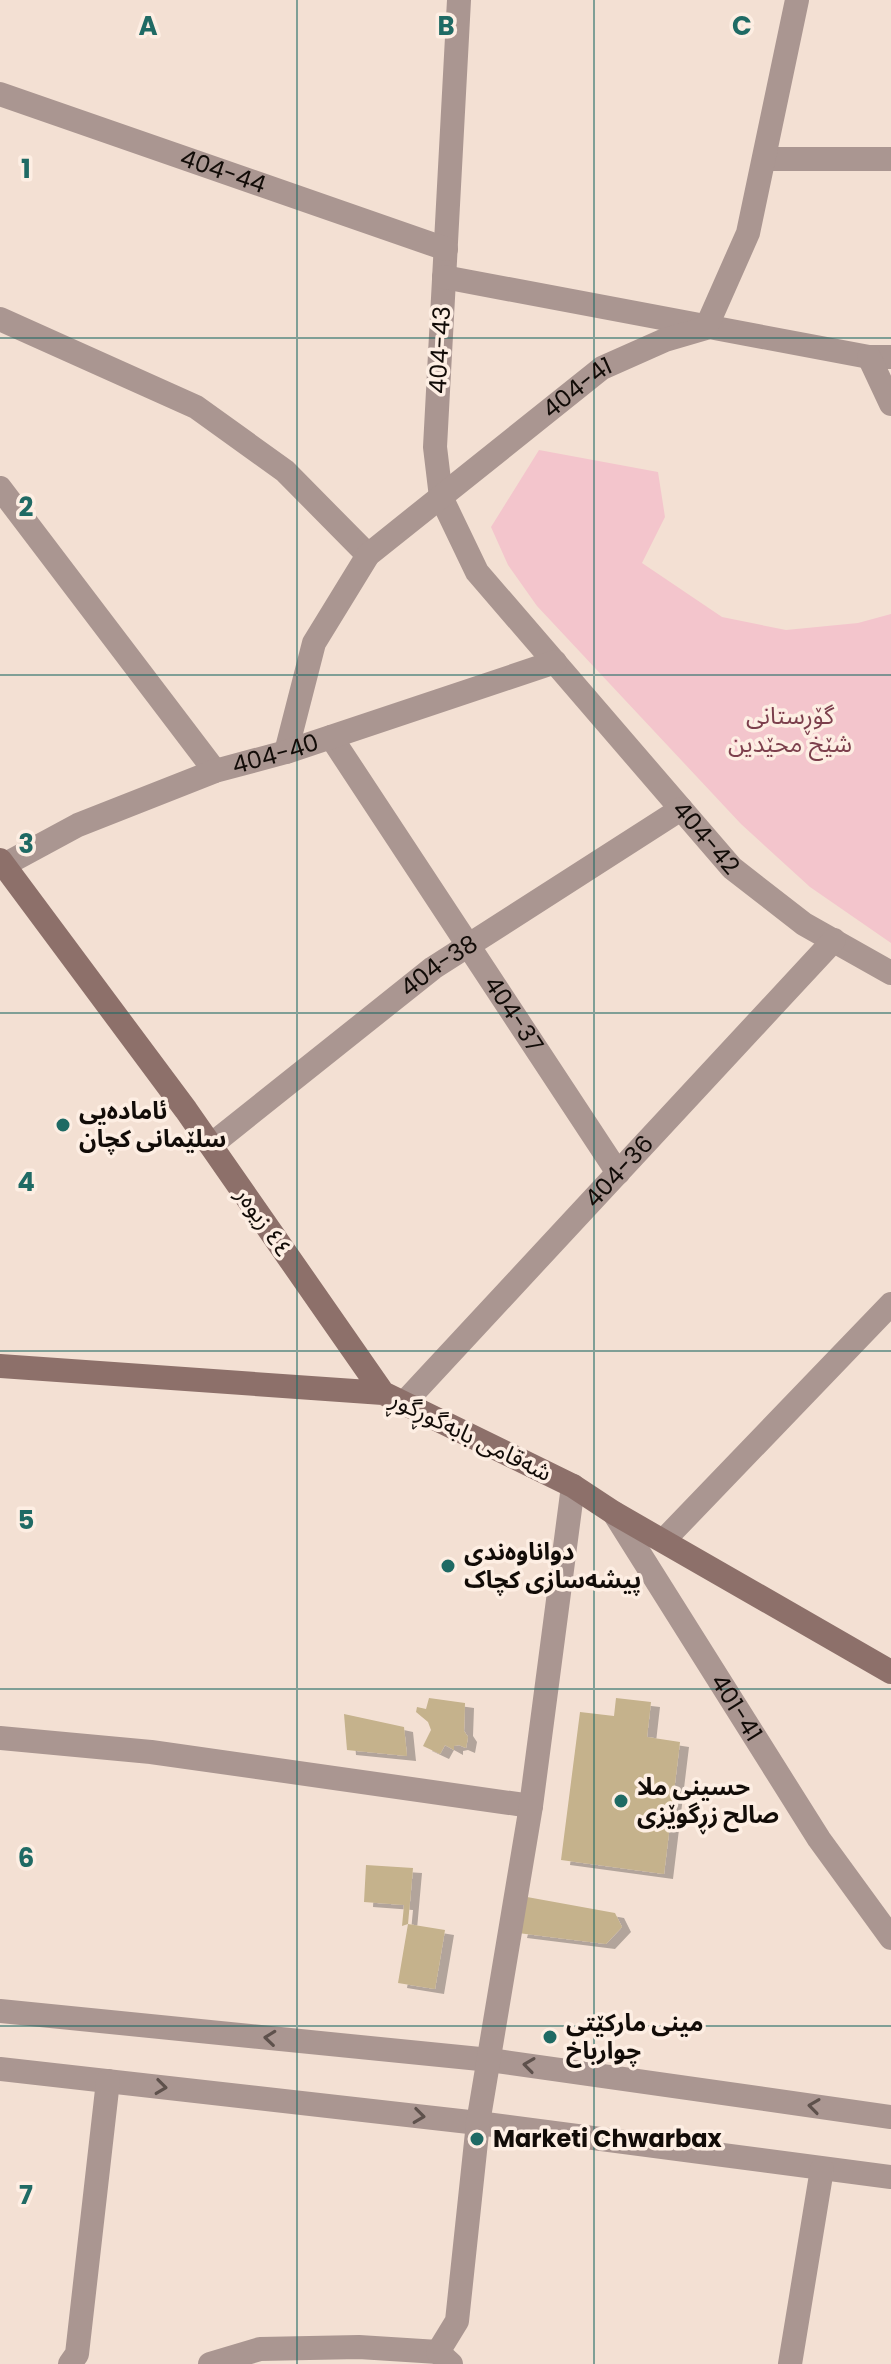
<svg xmlns="http://www.w3.org/2000/svg" width="891" height="2364" viewBox="0 0 891 2364" font-family="Poppins,'Noto Sans Arabic',sans-serif">
<defs>
<filter id="shadow"><feDropShadow dx="9" dy="5" stdDeviation="0" flood-color="#0004"/></filter>
</defs>
<rect width="100%" height="100%" fill="#f3e0d3"/>
<path fill="#f3c5cc" d="M 539,450 L 658,472 L 665,517 L 642,563 L 722,617 L 786,630 L 858,623 L 891,614 L 891,943 L 810,887 L 741,824 L 537,606 L 508,565 L 491,527 Z"/>
<path fill="#c5b28c" filter="url(#shadow)" d="M 429,1698 L 465,1703 L 464,1731 L 468,1737 L 466,1748 L 459,1745 L 454,1746 L 454,1750 L 445,1745 L 440,1754 L 423,1746 L 431,1730 L 428,1722 L 416,1712 L 417,1707 L 426,1709 Z
M 616,1698 L 651,1702 L 647,1737 L 680,1742 L 664,1874 L 561,1860 L 580,1712 L 614,1716 Z
M 344,1714 L 404,1727 L 407,1756 L 347,1750 Z
M 366,1865 L 413,1868 L 408,1924 L 402,1926 L 404,1905 L 364,1902 Z
M 527,1897 L 615,1913 L 622,1927 L 606,1944 L 518,1933 Z
M 408,1924 L 445,1930 L 435,1989 L 398,1983 Z"/>
<g fill="none" stroke-linecap="round" stroke-linejoin="round">
<g stroke="#aa9691" stroke-width="24">
<path id="s1" d="M 459,0 L 435,447 L 441,497 L 477,572 L 732,868 L 804,924 L 891,973"/>
<path id="s2" d="M 0,94 L 446,249"/>
<path d="M 764,159 L 891,159"/>
<path d="M 444,277 L 869,357 L 891,357"/>
<path d="M 0,319 L 196,407 L 285,471 L 368,555"/>
<path d="M 869,357 L 891,404"/>
<path d="M 0,488 L 215,771"/>
<path id="s3" d="M 331,737 L 618,1173"/>
<path id="s4" d="M 286,752 L 314,643 L 368,555 L 602,368 L 665,340 L 706,328 L 748,233 L 797,0"/>
<path id="s5" d="M 4,865 L 78,825 L 215,771 L 286,752 L 555,662"/>
<path id="s6" d="M 211,1145 L 433,968 L 681,809"/>
<path id="s7" d="M 404,1403 L 834,940"/>
<path id="s8" d="M 614,1513 L 819,1839 L 891,1938"/>
<path d="M 664,1540 L 891,1304"/>
<path d="M 0,1738 L 151,1752 L 531,1806"/>
<path d="M 0,2011 L 490,2060 L 891,2117"/>
<path d="M 0,2069 L 478,2123 L 891,2177"/>
<path d="M 70,2364 L 77,2354 L 108,2081"/>
<path d="M 210,2364 L 260,2349 L 359,2347 L 438,2352"/>
<path d="M 451,2364 L 438,2352 L 457,2321 L 478,2123 L 531,1806 L 573,1486"/>
<path d="M 790,2364 L 822,2169"/>
</g>
<path stroke="#8d706a" stroke-width="24" d="M 0,860 L 186,1110 L 383,1393
M 0,1366 L 383,1393 L 573,1486 L 614,1513 L 891,1672"/>
</g>
<defs><path id="oneway-chevron" d="M-2-3.5L2.5 0L-2 3.5" fill="none" stroke-width="1.6" stroke-linecap="round" stroke-linejoin="round" transform="scale(2)"/></defs>
<g stroke="#5e514c">
<use href="#oneway-chevron" transform="translate(270 2038) rotate(-174)"/>
<use href="#oneway-chevron" transform="translate(529 2065) rotate(-172)"/>
<use href="#oneway-chevron" transform="translate(161 2087) rotate(7)"/>
<use href="#oneway-chevron" transform="translate(814 2106) rotate(-172)"/>
<use href="#oneway-chevron" transform="translate(419 2116) rotate(7)"/>
</g>
<path fill="none" stroke="#1f6a64" stroke-width="2" stroke-opacity="0.55" d="M 297,0 L 297,2364M 594,0 L 594,2364M 0,338 L 891,338M 0,675 L 891,675M 0,1013 L 891,1013M 0,1351 L 891,1351M 0,1689 L 891,1689M 0,2026 L 891,2026"/>
<g fill="#1f6a64" stroke="#fdeee3" stroke-width="3">
<circle cx="63" cy="1125" r="8"/>
<circle cx="448" cy="1566" r="8"/>
<circle cx="621" cy="1801" r="8"/>
<circle cx="550" cy="2037" r="8"/>
<circle cx="477" cy="2139" r="8"/>
</g>
<g text-anchor="middle" stroke-width="7" stroke-linejoin="round" paint-order="stroke">
<g font-size="24" fill="#120c08" stroke="#fdeee3">
<text dy="8" stroke="none"><textPath href="#s2" startOffset="236">404-44</textPath></text>
<text transform="translate(440 350) rotate(-87)" y="8">404-43</text>
<text dy="8" stroke="none"><textPath href="#s4" startOffset="484">404-41</textPath></text>
<text dy="8" stroke="none"><textPath href="#s5" startOffset="294">404-40</textPath></text>
<text dy="8" stroke="none"><textPath href="#s1" startOffset="932">404-42</textPath></text>
<text dy="8" stroke="none"><textPath href="#s6" startOffset="290">404-38</textPath></text>
<text dy="8" stroke="none"><textPath href="#s3" startOffset="332">404-37</textPath></text>
<text dy="8" stroke="none"><textPath href="#s7" startOffset="316">404-36</textPath></text>
<text transform="translate(264 1222) rotate(55)" y="8">٤٤ زیوەر</text>
<text transform="translate(471 1436) rotate(26)" y="8">شەقامی بابەگوڕگوڕ</text>
<text dy="8" stroke="none"><textPath href="#s8" startOffset="230">401-41</textPath></text>
</g>
<g font-size="24" fill="#7c3f4c" stroke="#fdeee3">
<text x="790" y="724">گۆڕستانی<tspan x="790" dy="28">شێخ محێدین</tspan></text>
</g>
<g font-size="24" font-weight="bold" fill="#120c08" stroke="#fdeee3" text-anchor="start">
<text x="79" y="1119">ئامادەیی<tspan x="79" dy="28">سلێمانی کچان</tspan></text>
<text x="464" y="1560">دواناوەندی<tspan x="464" dy="28">پیشەسازی کچاک</tspan></text>
<text x="637" y="1795">حسینی ملا<tspan x="637" dy="28">صالح زڕگوێزی</tspan></text>
<text x="566" y="2031">مینی مارکێتی<tspan x="566" dy="28">چوارباخ</tspan></text>
<text x="493" y="2147">Marketi Chwarbax</text>
</g>
</g>
<g font-size="26" text-anchor="middle" font-weight="bold" fill="#1f6a64" stroke="#fdeee3" stroke-width="7" stroke-linejoin="round" paint-order="stroke">
<text x="148" y="35">A</text>
<text x="446" y="35">B</text>
<text x="742" y="35">C</text>
<text x="26" y="178">1</text>
<text x="26" y="516">2</text>
<text x="26" y="853">3</text>
<text x="26" y="1191">4</text>
<text x="26" y="1529">5</text>
<text x="26" y="1867">6</text>
<text x="26" y="2204">7</text>
</g>
</svg>
